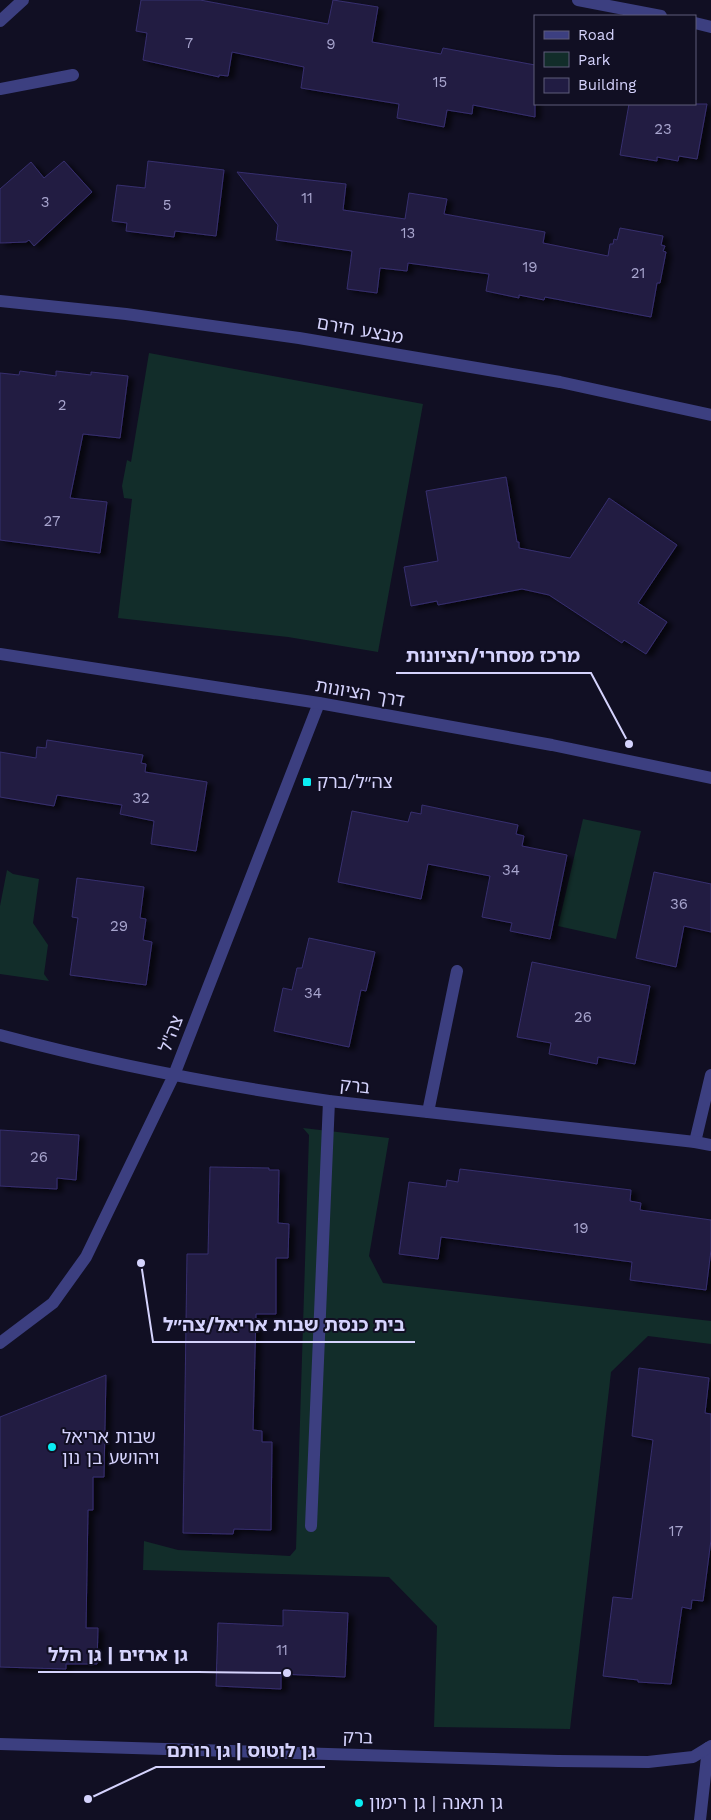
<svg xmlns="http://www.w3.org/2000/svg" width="711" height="1820" viewBox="0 0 711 1820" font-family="'Work Sans','Noto Sans Hebrew',sans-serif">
<defs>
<filter id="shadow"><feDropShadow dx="5.5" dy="3" stdDeviation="2.5" flood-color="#0009"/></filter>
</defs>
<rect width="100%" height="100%" fill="#110f23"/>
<path fill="#122d2a" d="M 149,353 L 423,404 L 378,652 L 288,637 L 118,618 L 132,499 L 124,498 L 122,486 L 127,460 L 131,462 Z
M 583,819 L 641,831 L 616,939 L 558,926 Z
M 7,870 L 13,874 L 39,879 L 33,923 L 48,945 L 44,974 L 49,981 L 0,974 L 0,906 Z
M 303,1128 L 389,1138 L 369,1256 L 383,1283 L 711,1321 L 711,1344 L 648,1336 L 611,1372 L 570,1729 L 434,1727 L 437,1626 L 389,1577 L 143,1570 L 144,1541 L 178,1550 L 290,1556 L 296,1549 L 309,1135 Z"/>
<path fill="#211c43" stroke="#372f6e" filter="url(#shadow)" d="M 141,0 L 200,0 L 328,24 L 333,0 L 378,7 L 372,42 L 441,54 L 443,48 L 535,65 L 535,117 L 473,105 L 472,114 L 447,110 L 444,127 L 397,118 L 399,104 L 301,88 L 304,67 L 232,52 L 228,76 L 219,75 L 219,77 L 143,60 L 147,33 L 136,31 Z
M 629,104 L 707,104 L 697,159 L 679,156 L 678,161 L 657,157 L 657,161 L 620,155 Z
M 64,161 L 92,192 L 34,246 L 29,240 L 26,242 L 0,243 L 0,189 L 31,162 L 44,178 Z
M 148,161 L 224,170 L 216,236 L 175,231 L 174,237 L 126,231 L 127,223 L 112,221 L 117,185 L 145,188 Z
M 237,172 L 346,184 L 343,210 L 405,219 L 409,193 L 447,199 L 444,214 L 545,232 L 543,243 L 608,256 L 610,244 L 613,244 L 614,239 L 617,240 L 620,228 L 663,236 L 661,245 L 665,246 L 663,251 L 666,252 L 660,283 L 657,283 L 651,317 L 545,297 L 544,300 L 519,295 L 519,298 L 486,291 L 489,274 L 408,263 L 407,271 L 380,268 L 377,293 L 347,289 L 352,251 L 276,240 L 278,225 Z
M 20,371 L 56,376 L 56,371 L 91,375 L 91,372 L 128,376 L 120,438 L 83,434 L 70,498 L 107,502 L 100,553 L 0,540 L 0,373 L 19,375 Z
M 506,477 L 517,542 L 519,542 L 519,548 L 570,558 L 609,498 L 677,545 L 638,603 L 667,622 L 646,654 L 624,640 L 622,643 L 549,595 L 522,589 L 438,605 L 437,601 L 411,606 L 404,567 L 438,561 L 426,491 Z
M 47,740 L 143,755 L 141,763 L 146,764 L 145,772 L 207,782 L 196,851 L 151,844 L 154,821 L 120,814 L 122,805 L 57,795 L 54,806 L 0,797 L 0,752 L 36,758 L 37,747 L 46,748 Z
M 422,805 L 518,825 L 516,834 L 524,836 L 522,846 L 567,855 L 550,939 L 510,931 L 512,923 L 482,917 L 490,876 L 428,864 L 421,899 L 338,882 L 352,811 L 408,822 L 411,812 L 421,814 Z
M 654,872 L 711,884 L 711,932 L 684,926 L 676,967 L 636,958 Z
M 77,878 L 144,887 L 140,918 L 146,919 L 143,940 L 152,942 L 146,985 L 70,975 L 78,918 L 72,917 Z
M 309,938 L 375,952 L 366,991 L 361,990 L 349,1047 L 274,1031 L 283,988 L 292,990 L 297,968 L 302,968 Z
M 532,962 L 650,986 L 635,1064 L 598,1057 L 597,1064 L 549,1054 L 551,1043 L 517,1037 Z
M 0,1130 L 79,1135 L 76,1180 L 57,1178 L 57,1189 L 0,1186 Z
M 210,1167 L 269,1168 L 269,1170 L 279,1170 L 278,1223 L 289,1224 L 288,1258 L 276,1258 L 276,1314 L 256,1314 L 253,1430 L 262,1431 L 262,1442 L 272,1442 L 271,1530 L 234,1529 L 233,1534 L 183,1533 L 187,1254 L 208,1254 Z
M 460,1169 L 631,1190 L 630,1201 L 641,1203 L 640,1210 L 711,1220 L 711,1250 L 706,1290 L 630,1280 L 632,1262 L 441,1237 L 438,1259 L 399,1254 L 409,1182 L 446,1187 L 447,1180 L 458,1182 Z
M 639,1368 L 709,1378 L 705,1413 L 711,1414 L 711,1540 L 703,1601 L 692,1600 L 691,1609 L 682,1607 L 671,1684 L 638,1682 L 638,1680 L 603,1676 L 613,1597 L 632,1599 L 653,1440 L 632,1436 Z
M 106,1375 L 104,1477 L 93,1477 L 93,1510 L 88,1510 L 86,1628 L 98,1628 L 97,1664 L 66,1664 L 66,1669 L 0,1667 L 0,1417 Z
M 283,1610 L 348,1613 L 345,1677 L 281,1674 L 281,1689 L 216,1686 L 218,1623 L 283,1626 Z"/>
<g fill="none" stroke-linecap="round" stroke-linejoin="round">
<path stroke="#3c3f80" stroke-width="12" d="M 578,0 L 661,16
M 0,21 L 23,0
M 695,23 L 711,27
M 0,89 L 73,75
M 428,1112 L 457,971
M 695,1142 L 711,1075
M 311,1526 L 329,1101
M 700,1820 L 708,1748"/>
<path stroke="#3c3f80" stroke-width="12" d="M 0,301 L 126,314 L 299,338 L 560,382 L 711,415
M 0,1035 C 109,1064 218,1085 329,1101 L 695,1142 L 711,1145
M 0,1343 L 53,1303 L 86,1257 L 174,1075 L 319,703
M 0,1744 L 558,1761 L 648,1762 L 693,1757 L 711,1746"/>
<path stroke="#3c3f80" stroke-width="12" d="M 0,654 L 319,703 L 552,745 L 711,778"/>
</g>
<g fill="#0aedf3" stroke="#110f23" stroke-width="2">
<rect x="302" y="777" width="10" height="10" rx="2.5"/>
<circle cx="52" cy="1447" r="5"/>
<circle cx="359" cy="1803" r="5"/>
</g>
<g text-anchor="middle" stroke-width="4" stroke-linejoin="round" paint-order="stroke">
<g font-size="15" fill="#a8a5ce">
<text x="189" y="48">7</text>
<text x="331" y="49">9</text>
<text x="440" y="87">15</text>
<text x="663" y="134">23</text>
<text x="307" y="203">11</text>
<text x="45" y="207">3</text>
<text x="167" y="210">5</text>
<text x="408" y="238">13</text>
<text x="530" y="272">19</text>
<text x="638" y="278">21</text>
<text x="62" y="410">2</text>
<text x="52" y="526">27</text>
<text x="141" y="803">32</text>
<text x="511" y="875">34</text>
<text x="679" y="909">36</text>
<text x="119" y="931">29</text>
<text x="313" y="998">34</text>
<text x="583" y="1022">26</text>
<text x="39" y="1162">26</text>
<text x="581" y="1233">19</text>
<text x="676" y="1536">17</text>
<text x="282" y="1655">11</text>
</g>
<g font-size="18" fill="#d5d3fd" stroke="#110f23">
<text transform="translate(360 330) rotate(10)" y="6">מבצע חירם</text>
<text transform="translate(360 693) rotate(10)" y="6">דרך הציונות</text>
<text transform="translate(171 1034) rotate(-69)" y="6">צה"ל</text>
<text transform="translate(355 1086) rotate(6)" y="6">ברק</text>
<text transform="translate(358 1737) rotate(2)" y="6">ברק</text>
</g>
<g font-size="18" fill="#d5d3fd" stroke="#110f23" text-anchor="start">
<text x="317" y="788">צה״ל/ברק</text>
<text x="62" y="1443">שבות אריאל<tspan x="62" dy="21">ויהושע בן נון</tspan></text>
<text x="369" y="1809">גן תאנה | גן רימון</text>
</g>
</g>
<path fill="none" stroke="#d5d3fd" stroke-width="2" d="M629 744L591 673H396M141 1263L153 1342H415M287 1673L198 1672H38M88 1799L156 1767H325"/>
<g fill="#d5d3fd" stroke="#110f23" stroke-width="2">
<circle cx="629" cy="744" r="5"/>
<circle cx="141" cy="1263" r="5"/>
<circle cx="287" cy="1673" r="5"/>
<circle cx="88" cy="1799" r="5"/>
</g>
<g font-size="19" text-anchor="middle" font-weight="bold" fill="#d5d3fd" stroke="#110f23" stroke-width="4" stroke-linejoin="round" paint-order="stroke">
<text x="493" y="662">מרכז מסחרי/הציונות</text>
<text x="284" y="1331">בית כנסת שבות אריאל/צה״ל</text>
<text x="118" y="1661">גן ארזים | גן הלל</text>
<text x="241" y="1757">גן לוטוס | גן רותם</text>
</g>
<rect x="534" y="15" width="162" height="90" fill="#110f23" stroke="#5f5d7a"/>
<rect x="544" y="31" width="25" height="8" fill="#3c3f80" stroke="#5f5d7a"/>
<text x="578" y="40" font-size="15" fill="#d5d3fd">Road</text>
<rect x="544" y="52" width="25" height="15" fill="#122d2a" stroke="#5f5d7a"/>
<text x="578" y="65" font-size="15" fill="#d5d3fd">Park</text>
<rect x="544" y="78" width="25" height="15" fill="#211c43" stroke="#5f5d7a"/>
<text x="578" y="90" font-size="15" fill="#d5d3fd">Building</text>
</svg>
